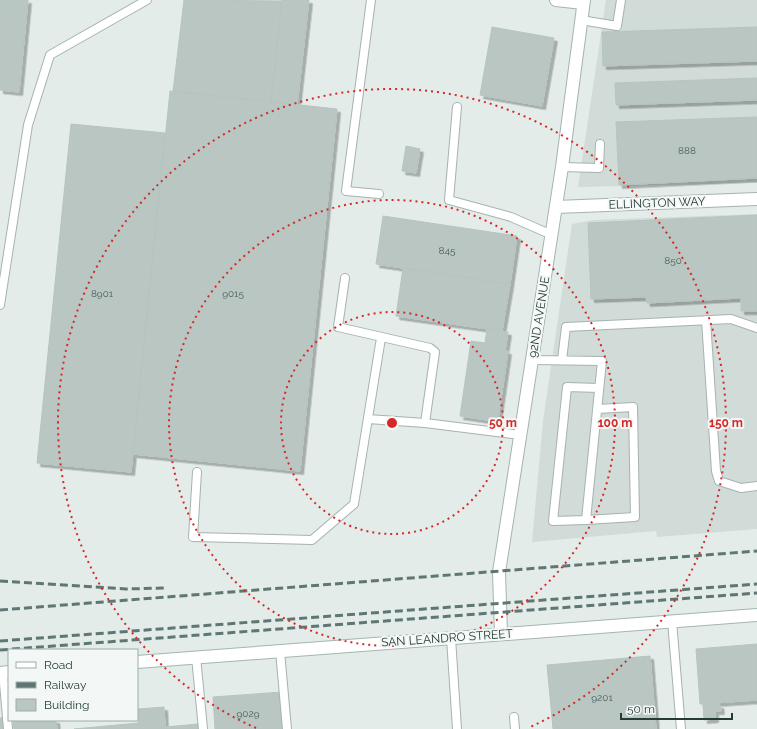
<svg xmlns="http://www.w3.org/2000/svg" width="757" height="729" viewBox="0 0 757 729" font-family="Raleway,sans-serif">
<defs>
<filter id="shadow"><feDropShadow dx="3.5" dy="3.5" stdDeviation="0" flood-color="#0004"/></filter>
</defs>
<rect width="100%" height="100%" fill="#e3ece9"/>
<path fill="#d1dbd8" d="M 606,0 L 757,0 L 757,183 L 578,187 Z
M 757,214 L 757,529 L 657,537 L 656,531 L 532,542 L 543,421 L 572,224 L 593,220 Z"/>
<path fill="#b9c6c2" stroke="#b6c5c1" filter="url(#shadow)" d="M 0,0 L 28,0 L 19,92 L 0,90 Z
M 184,0 L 282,1 L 271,102 L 173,91 Z
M 282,0 L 309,0 L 297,105 L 271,102 Z
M 492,27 L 554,38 L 542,106 L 480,95 Z
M 757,27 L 757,61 L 603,66 L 602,32 Z
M 757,78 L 757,100 L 616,105 L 615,83 Z
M 170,91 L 337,109 L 300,471 L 133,454 Z
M 757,117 L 757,178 L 619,185 L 616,122 Z
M 71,124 L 165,133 L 131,472 L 37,463 Z
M 406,146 L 420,149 L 416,173 L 402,171 Z
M 757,215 L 757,311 L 741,311 L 741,298 L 647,303 L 646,297 L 591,299 L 588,223 Z
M 383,216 L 517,236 L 510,284 L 376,264 Z
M 403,268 L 510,284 L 502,331 L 396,316 Z
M 487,329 L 508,332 L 505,351 L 508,351 L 498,419 L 495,418 L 494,421 L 460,416 L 471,341 L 485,343 Z
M 757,644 L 757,700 L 714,703 L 714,705 L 720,705 L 721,711 L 715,711 L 715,719 L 704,720 L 703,704 L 700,704 L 696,649 Z
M 650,656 L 656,729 L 553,729 L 547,665 Z
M 282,692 L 284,729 L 215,729 L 213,697 Z
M 164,707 L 165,727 L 198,724 L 199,729 L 74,729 L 139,723 L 138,709 Z
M 0,718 L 2,718 L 3,729 L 0,729 Z
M 13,720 L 56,720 L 57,729 L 14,729 Z"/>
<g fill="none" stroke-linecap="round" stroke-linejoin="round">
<g stroke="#a6b3b0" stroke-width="10">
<path id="lane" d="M 371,0 L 346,191 L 379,194
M 581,20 L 617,26 L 621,0
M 457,107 L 449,200 L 511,217 L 552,235
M 562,167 L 599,168 L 600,144
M 345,278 L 338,327 L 430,348 L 435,352 L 425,423 L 521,435
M 0,305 L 28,125 L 50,55 L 147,0
M 706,320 L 716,471 L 719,481 L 741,488 L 757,486
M 532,360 L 602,361 C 597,414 591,467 586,520 L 553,521 L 567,387 L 599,388
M 562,360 L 566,327 L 731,319 L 757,328
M 368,419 L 425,423
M 197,472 L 193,537 L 312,540 L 354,504 L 381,338
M 586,520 L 635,517 L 633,407 L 597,409
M 672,621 L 681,729
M 451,638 L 457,729
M 280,651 L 287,729
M 196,657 L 203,729
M 3,672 L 8,729
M 514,717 L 515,729"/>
</g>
<g stroke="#a6b3b0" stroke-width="14">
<path id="street" d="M 556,0 L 583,3
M 556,207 L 757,199
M 501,634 L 499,572 L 562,167 L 584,0"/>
</g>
<g stroke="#a3b6b2" stroke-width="14">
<path id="secondary" d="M 137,662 L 757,615
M 0,673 L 9,672"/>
</g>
<use href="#lane" stroke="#fff" stroke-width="8"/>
<use href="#street" stroke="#fff" stroke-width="12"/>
<use href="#secondary" stroke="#fff" stroke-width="12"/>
<path stroke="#5f7774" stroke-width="3" stroke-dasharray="8 4" stroke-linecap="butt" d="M 0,581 L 126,589 L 165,588
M 0,610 L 757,551
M 0,641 L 757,584
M 0,650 L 757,593"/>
</g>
<g fill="none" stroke="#d62828" stroke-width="2" stroke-dasharray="2 4">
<circle cx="392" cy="423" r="111"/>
<circle cx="392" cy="423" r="223"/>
<path d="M256 728A334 334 0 1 1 528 728"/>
</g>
<g text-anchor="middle" stroke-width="4" stroke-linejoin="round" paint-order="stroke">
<g font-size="10" fill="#495e5a">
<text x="687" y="154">888</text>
<text x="447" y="254">845</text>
<text x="673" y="264">850</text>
<text x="102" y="297">8901</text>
<text x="233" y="297">9015</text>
<text x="602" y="701">9201</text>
<text x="248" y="717">9029</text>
</g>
<g font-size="12" fill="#243b38" stroke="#f3f8f7">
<text transform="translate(657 203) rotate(-2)" y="4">ELLINGTON WAY</text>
<text transform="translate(539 317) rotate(-81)" y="4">92ND AVENUE</text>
<text transform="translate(447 638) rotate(-4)" y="4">SAN LEANDRO STREET</text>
</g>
</g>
<circle cx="392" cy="423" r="6" fill="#d62828" stroke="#f3f8f7" stroke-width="2"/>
<g font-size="12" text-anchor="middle" font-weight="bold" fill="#d62828" stroke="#f3f8f7" stroke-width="4" stroke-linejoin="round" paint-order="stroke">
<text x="503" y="427">50 m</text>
<text x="615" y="427">100 m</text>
<text x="726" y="427">150 m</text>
</g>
<rect x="8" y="649" width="130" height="72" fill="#f3f8f7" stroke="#a0acab"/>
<rect x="16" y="662" width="20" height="6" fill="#ffffff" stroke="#a0acab"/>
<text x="44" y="669" font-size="12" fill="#243b38">Road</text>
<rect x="16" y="682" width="20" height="6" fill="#5f7774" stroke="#a0acab"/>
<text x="44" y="689" font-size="12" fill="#243b38">Railway</text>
<rect x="16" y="699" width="20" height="12" fill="#b9c6c2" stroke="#a0acab"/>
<text x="44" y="709" font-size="12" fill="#243b38">Building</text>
<path d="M621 713v6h111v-6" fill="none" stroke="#243b38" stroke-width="2"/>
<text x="627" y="713" font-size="12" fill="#243b38" stroke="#f3f8f7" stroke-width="3" paint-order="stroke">50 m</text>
</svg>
